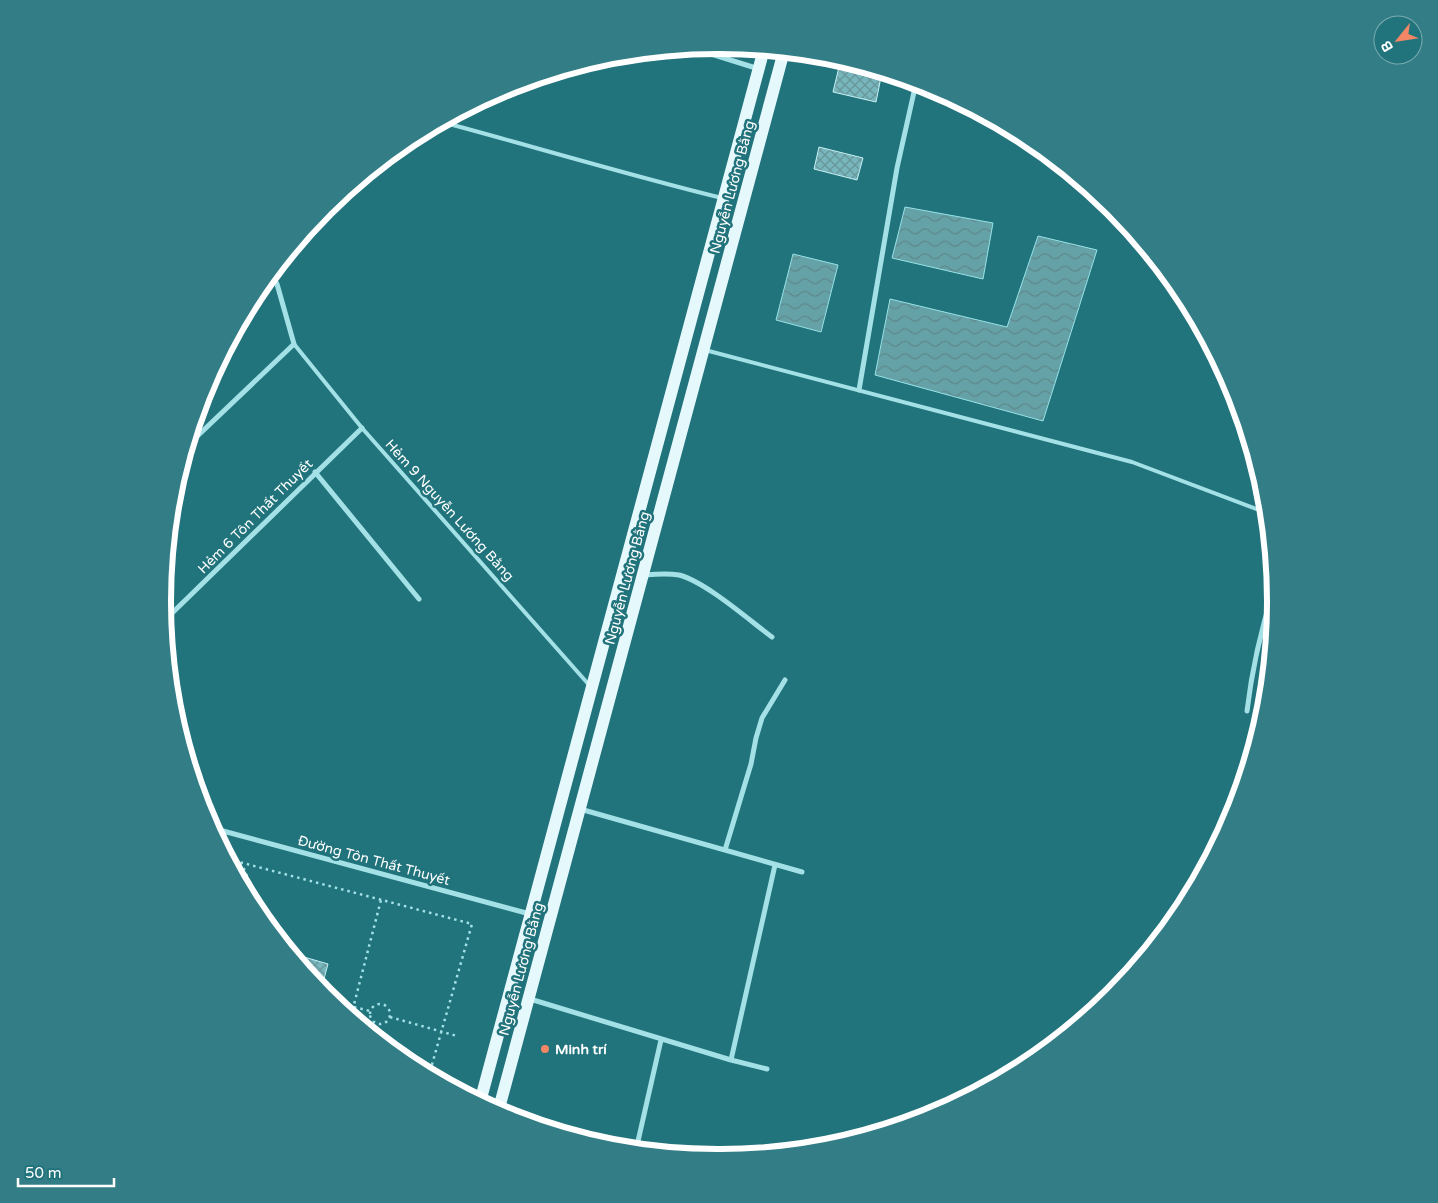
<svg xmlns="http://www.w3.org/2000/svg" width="1438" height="1203" viewBox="0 0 1438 1203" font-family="'Varela Round',sans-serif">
<defs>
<pattern id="water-waves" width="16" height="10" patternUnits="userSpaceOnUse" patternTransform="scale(1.25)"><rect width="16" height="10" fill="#65a2a7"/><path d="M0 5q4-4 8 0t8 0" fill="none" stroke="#5e888c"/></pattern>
<pattern id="building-cross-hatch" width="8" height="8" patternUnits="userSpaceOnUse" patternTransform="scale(1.25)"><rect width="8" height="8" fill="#76b6bc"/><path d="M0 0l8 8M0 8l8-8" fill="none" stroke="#69969a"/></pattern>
</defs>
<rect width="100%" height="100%" fill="#21737c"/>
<path fill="url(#water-waves)" stroke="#97e2e7" d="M 905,207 L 993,223 L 983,279 L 892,258 Z
M 1038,236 L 1097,250 L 1043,421 L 875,375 L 890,299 L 1007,327 Z
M 793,254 L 838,265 L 821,332 L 776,320 Z"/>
<path fill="url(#building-cross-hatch)" stroke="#c7f1f5" d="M 839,67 L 881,77 L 876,102 L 833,92 Z
M 819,147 L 863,158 L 857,180 L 814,169 Z
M 304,957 L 328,964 L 321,990 L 301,966 Z"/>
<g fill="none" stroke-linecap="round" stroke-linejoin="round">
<path stroke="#a3e1e6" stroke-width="2.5" stroke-dasharray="2.5 4" stroke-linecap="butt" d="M 228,859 L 472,924 L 429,1075
M 241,862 L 268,925
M370 1014a10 10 0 1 1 20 0a10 10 0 1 1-20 0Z
M 354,1007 L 370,1011
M 351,1016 L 381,900
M 390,1017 L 457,1036"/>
<path stroke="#a3e1e6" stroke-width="4" d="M 442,122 C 535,147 628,175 722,198
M 294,344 L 362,428 L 590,686
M 705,350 L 1132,462 L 1267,513"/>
<path stroke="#a3e1e6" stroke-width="5" d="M 692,48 L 759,69
M 859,390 L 897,168 L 916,83
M 188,445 L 294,344 L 277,284 L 271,274
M 315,472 L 419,599
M 644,575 C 656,574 667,573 679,575 C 706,582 749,620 772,637
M 164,621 L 362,428
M 1247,711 C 1252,669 1261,629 1274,589
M 580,809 L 802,872
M 212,828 L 530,914
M 725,850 L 751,764 L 756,738 L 762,718 L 785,680
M 530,999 L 731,1060 L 775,865
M 731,1060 L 767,1069
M 636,1150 L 661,1040"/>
<path stroke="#e5f9fd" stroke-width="12" d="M 480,1102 L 764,49
M 498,1112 L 784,51"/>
</g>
<circle fill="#f38765" stroke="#21737c" stroke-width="2" cx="545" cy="1049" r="5"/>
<g text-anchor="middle" stroke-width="5" stroke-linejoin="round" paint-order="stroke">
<g font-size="14" fill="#fff" stroke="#21737c">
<text transform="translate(732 187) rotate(-75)" y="5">Nguyễn Lương Bằng</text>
<text transform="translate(450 510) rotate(48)" y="5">Hẻm 9 Nguyễn Lương Bằng</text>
<text transform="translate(255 516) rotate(-45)" y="5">Hẻm 6 Tôn Thất Thuyết</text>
<text transform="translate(627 578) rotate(-75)" y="5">Nguyễn Lương Bằng</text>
<text transform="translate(374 860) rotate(15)" y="5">Đường Tôn Thất Thuyết</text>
<text transform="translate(521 969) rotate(-75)" y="5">Nguyễn Lương Bằng</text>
</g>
<g font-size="14" font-weight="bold" fill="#fff" stroke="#21737c" text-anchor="start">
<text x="555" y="1054">Minh trí</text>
</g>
</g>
<path d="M0 0H1438V1203H0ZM718 54H720A547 547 0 0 1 1267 601V602A547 547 0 0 1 720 1149H718A547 547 0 0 1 171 602V601A547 547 0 0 1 718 54Z" fill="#337e86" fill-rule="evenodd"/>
<path fill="none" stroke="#fff" stroke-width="6" d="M718 54H720A547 547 0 0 1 1267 601V602A547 547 0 0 1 720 1149H718A547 547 0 0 1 171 602V601A547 547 0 0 1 718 54Z"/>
<g transform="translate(1398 40) rotate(240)"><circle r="24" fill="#21737c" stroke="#7aabb0"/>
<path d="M0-4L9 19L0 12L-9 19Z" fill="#f38765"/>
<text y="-8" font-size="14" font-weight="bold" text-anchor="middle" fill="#ffffff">B</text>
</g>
<path d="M18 1178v8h96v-8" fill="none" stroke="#ffffff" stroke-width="2.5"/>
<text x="25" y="1178" font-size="15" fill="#ffffff" stroke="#21737c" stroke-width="4" paint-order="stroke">50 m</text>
</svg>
